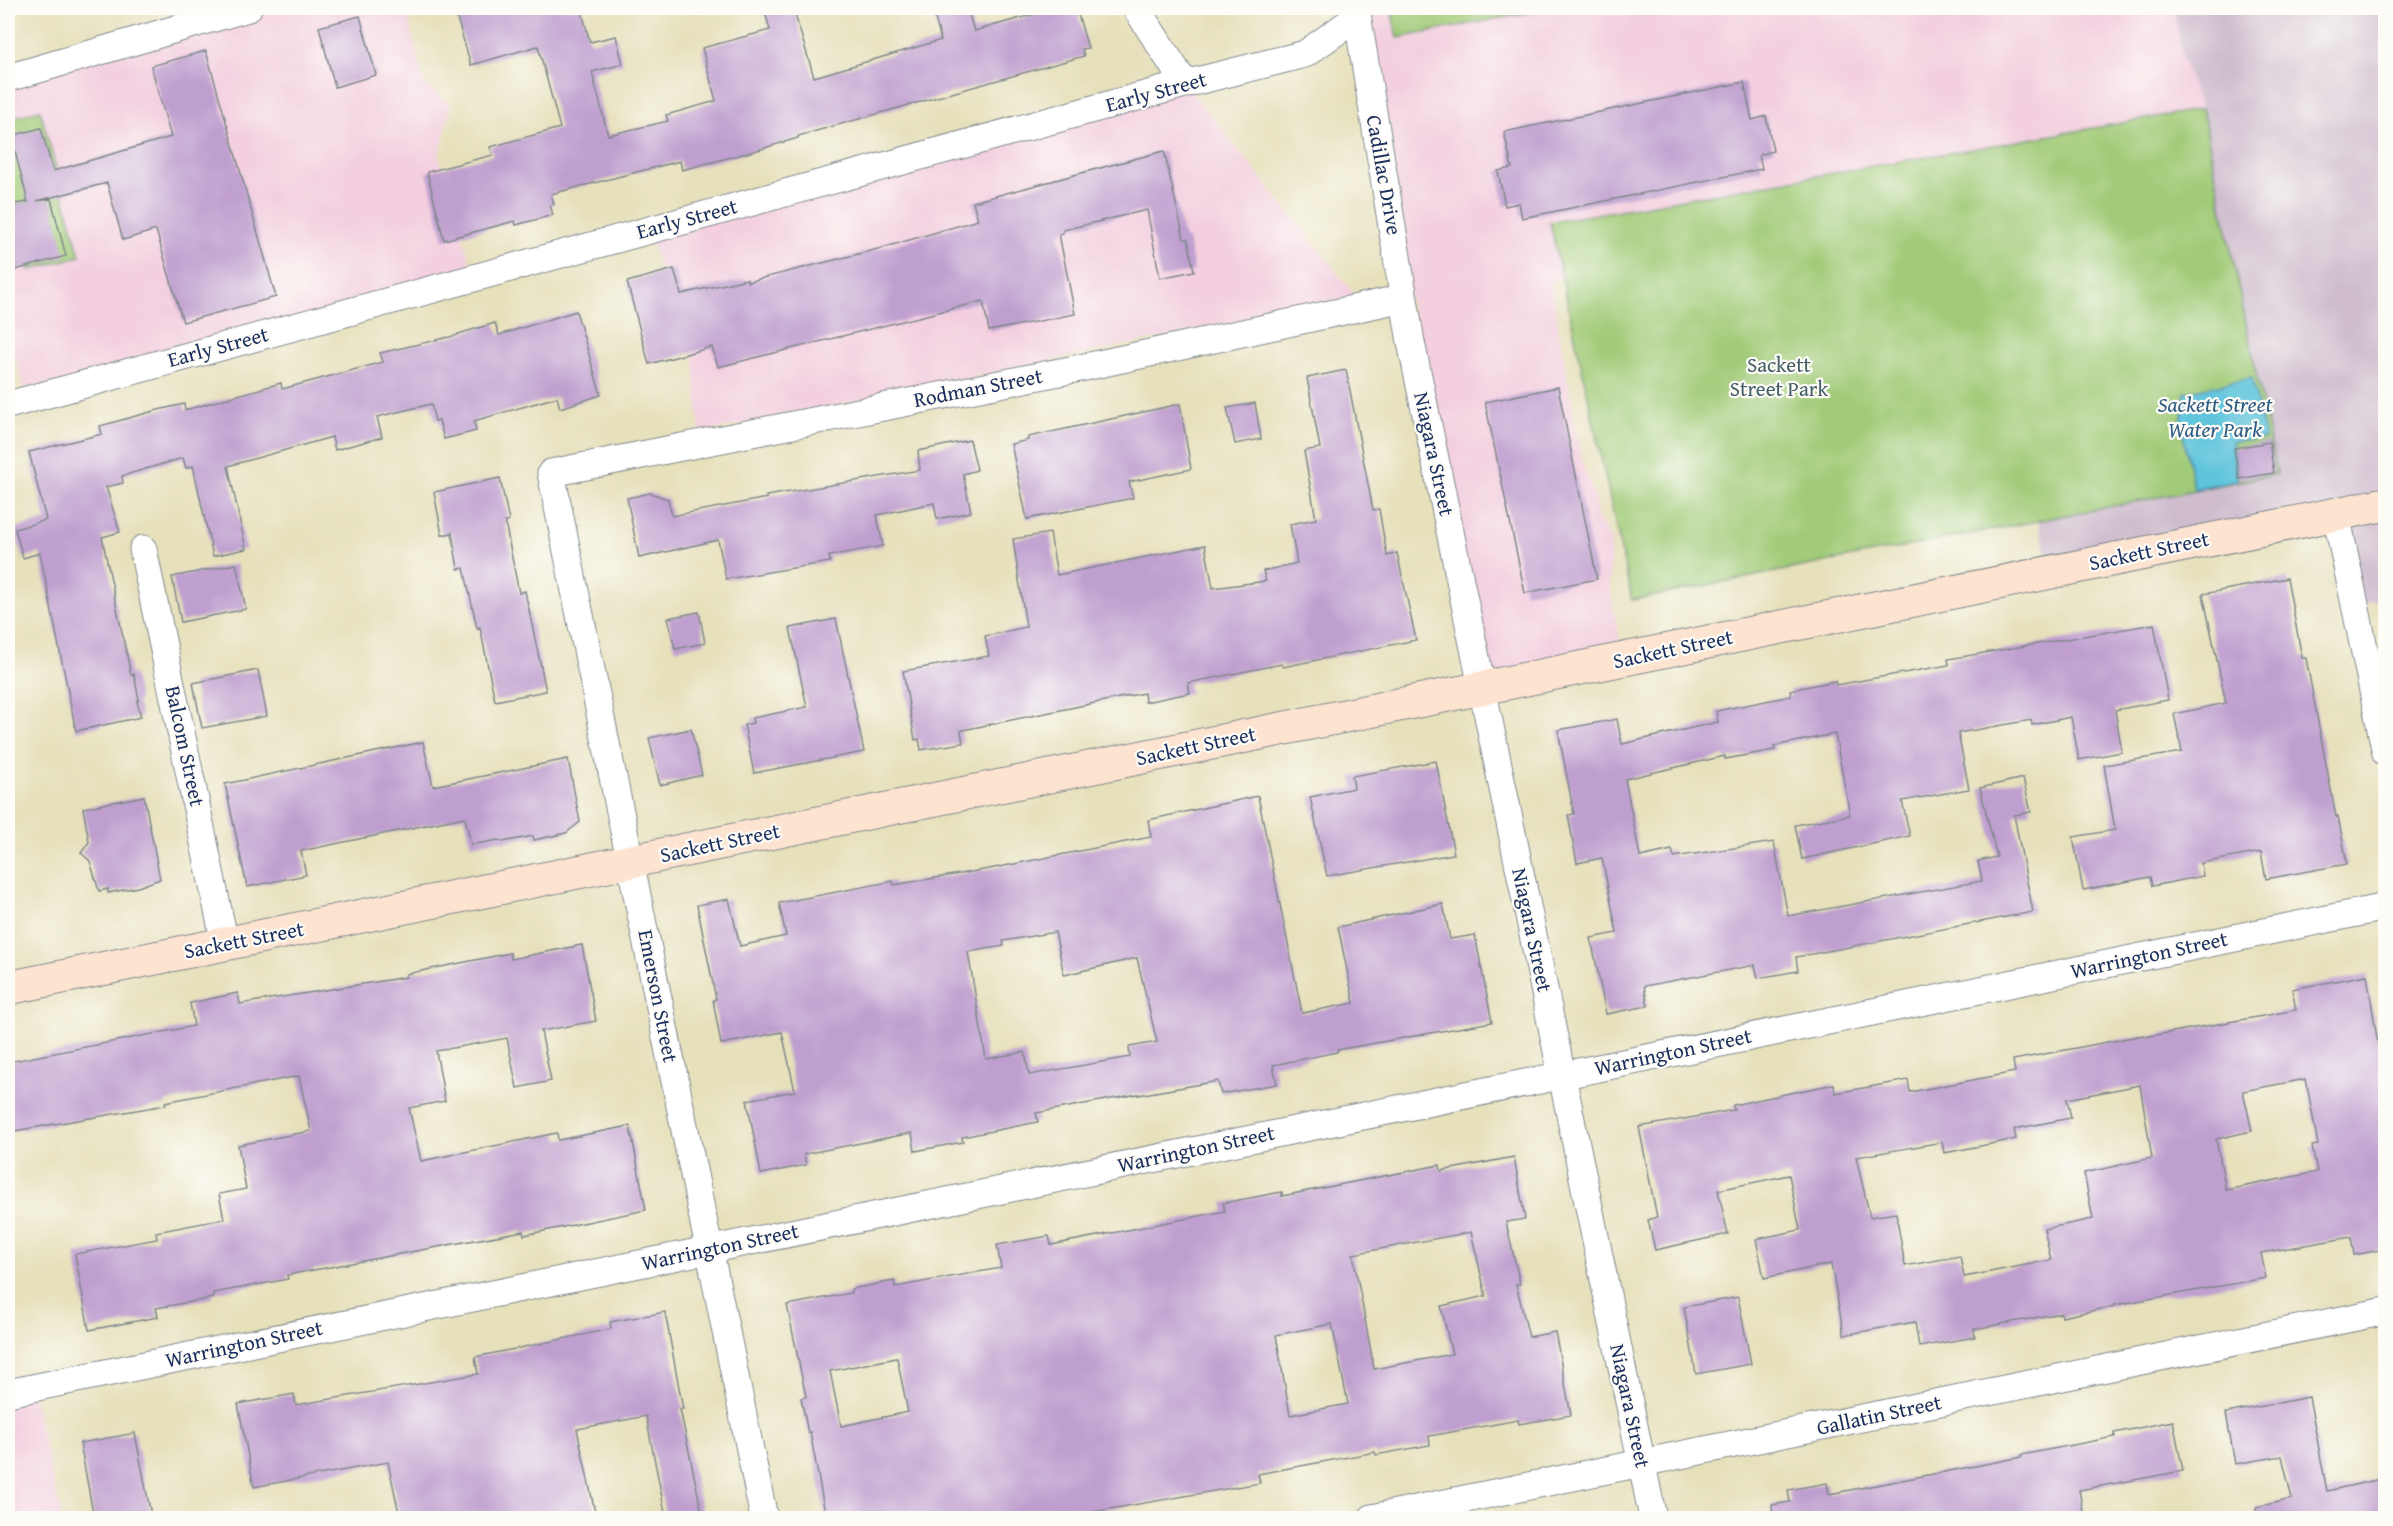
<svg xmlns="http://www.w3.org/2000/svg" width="2393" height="1526" viewBox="0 0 2393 1526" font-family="'Gentium Book Plus',serif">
<rect width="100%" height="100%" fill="#fdfcf7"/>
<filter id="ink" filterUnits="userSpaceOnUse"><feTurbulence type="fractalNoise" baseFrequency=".0167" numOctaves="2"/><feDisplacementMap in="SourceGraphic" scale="12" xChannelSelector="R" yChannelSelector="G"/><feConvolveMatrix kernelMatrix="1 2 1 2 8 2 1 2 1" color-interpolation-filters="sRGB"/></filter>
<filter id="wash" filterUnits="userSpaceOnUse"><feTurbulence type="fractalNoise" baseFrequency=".008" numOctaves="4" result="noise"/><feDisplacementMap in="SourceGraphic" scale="24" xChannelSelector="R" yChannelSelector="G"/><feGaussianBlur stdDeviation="1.35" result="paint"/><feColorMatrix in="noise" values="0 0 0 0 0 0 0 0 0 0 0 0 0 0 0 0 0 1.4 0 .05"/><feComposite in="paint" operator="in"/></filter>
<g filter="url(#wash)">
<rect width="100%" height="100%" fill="#e6e0bb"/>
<path fill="#f3cfdf" d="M 223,8 L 406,8 L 424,82 L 451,106 L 439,157 L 474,274 L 25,391 L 8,332 L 8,66 Z
M 1376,8 L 2174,8 L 2183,61 L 2202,110 L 2208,164 L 1962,210 L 1550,281 L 1582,461 L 1596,501 L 1596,514 L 1611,540 L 1609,584 L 1621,647 L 1483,679 L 1355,11 Z
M 1187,86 L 1352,291 L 1353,298 L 700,433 L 693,352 L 677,316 L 648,233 Z
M 28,1377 L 62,1518 L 8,1518 L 8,1381 Z"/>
<path fill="#cfbdce" d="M 2174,8 L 2385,8 L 2385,600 L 2351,605 L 2325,519 L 2048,559 L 2017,442 L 2222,260 L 2202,110 L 2183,61 Z"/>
<path fill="#a1cb78" stroke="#5e7d6b" stroke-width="1.5" d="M 1391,8 L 1553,8 L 1397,38 Z
M 2202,109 L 2277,474 L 1632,600 L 1550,222 Z
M 40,110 L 80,256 L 29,270 L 19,233 L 8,236 L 8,119 Z"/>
<path fill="#5ec4dc" stroke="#3c7a9d" stroke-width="1.5" d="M 2252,378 L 2265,439 L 2232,442 L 2238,480 L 2194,489 L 2181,424 L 2185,392 Z"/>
<g id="blocks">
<path fill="#bf9fcf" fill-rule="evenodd" d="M 454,8 L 581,8 L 590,42 L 616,36 L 623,64 L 592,72 L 608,135 L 668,121 L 666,115 L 716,101 L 702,48 L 770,30 L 765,12 L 783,8 L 793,8 L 814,77 L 941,40 L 932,8 L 967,8 L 974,31 L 1057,8 L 1076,8 L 1088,48 L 1082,49 L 1084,56 L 798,136 L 798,138 L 754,151 L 682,170 L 680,161 L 551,194 L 554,204 L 550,205 L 553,215 L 516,225 L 515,221 L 444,240 L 427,172 L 493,155 L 490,147 L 560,128 L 538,46 L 471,65 Z
M 360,16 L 376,75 L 335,87 L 319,27 Z
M 206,51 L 276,297 L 183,322 L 156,230 L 123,240 L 107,183 L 37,201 L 51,199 L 66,256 L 8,272 L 8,205 L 28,202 L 11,136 L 41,128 L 53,171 L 171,137 L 151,66 Z
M 1744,82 L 1752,120 L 1766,116 L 1773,151 L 1759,155 L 1762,169 L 1522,218 L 1519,203 L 1505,206 L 1498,171 L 1512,168 L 1504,132 Z
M 1164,151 L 1184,239 L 1188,239 L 1194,271 L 1160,278 L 1147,210 L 1063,230 L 1063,233 L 1059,234 L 1075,314 L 989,331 L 983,301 L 718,367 L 712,347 L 649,364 L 627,282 L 674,269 L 681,294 L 747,279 L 747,282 L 882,248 L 978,220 L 973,202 Z
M 576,311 L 601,395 L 560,408 L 557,397 L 474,421 L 476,431 L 444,439 L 439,420 L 435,421 L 431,404 L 377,417 L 382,437 L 335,450 L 332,437 L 228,466 L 246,549 L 213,556 L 193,466 L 186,468 L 183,458 L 122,476 L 123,483 L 106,487 L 120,532 L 102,537 L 131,675 L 134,674 L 139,700 L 137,701 L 141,717 L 76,731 L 40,553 L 23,558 L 15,529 L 46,520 L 29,452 L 102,434 L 100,426 L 154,411 L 184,404 L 185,410 L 281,383 L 282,389 L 383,362 L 380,353 L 458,335 L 458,334 L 495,323 L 499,335 Z
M 1346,370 L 1373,510 L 1379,509 L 1387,556 L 1397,553 L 1416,640 L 1283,667 L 1282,664 L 1188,683 L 1190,693 L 1145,702 L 1144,693 L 963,730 L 961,731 L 963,743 L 921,750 L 919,739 L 915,740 L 903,671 L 989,656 L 985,636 L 1026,627 L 1013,539 L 1050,533 L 1057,575 L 1205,545 L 1213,588 L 1266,581 L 1263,571 L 1297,563 L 1290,524 L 1316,519 L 1304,451 L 1320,448 L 1307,378 Z
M 1558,387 L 1597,579 L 1525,593 L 1485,402 Z
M 1255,403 L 1261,439 L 1235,444 L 1227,408 Z
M 1180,404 L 1191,469 L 1129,482 L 1133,498 L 1027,519 L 1011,444 L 1028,440 L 1028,437 Z
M 970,440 L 977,470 L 963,474 L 971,512 L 937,519 L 934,503 L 877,515 L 883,546 L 829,556 L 830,562 L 726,579 L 718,540 L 639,558 L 627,498 L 650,493 L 668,499 L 672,516 L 767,498 L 766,496 L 920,470 L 918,451 Z
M 2269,442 L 2274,473 L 2239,479 L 2234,448 Z
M 500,478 L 509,521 L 505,522 L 519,593 L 525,591 L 546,691 L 495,701 L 480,627 L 477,628 L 464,568 L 458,569 L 452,533 L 442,535 L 434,492 Z
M 236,564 L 246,609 L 181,622 L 172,577 Z
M 2287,578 L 2302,658 L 2306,658 L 2336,817 L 2338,816 L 2347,864 L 2266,879 L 2261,852 L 2201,863 L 2203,876 L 2152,886 L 2150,877 L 2083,890 L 2073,837 L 2115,830 L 2104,765 L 2182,752 L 2174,714 L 2226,703 L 2203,594 Z
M 699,612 L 705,643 L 675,649 L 668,618 Z
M 836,619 L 864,752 L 754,773 L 744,725 L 753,723 L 752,718 L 807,707 L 790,628 Z
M 2154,624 L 2168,700 L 2115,710 L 2122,752 L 2079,760 L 2071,717 L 2032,725 L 2031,720 L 1958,733 L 1969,789 L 1902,801 L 1910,836 L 1802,859 L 1795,825 L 1850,815 L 1835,734 L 1774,746 L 1775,750 L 1725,759 L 1725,756 L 1625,779 L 1640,857 L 1672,850 L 1674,857 L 1774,842 L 1788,916 L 1982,881 L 1978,861 L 1997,857 L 1980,788 L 2023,778 L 2031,812 L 2014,815 L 2033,912 L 1796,957 L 1798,971 L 1758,978 L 1755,965 L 1644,986 L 1648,1006 L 1606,1014 L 1591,938 L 1617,933 L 1602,858 L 1577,863 L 1568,815 L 1574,814 L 1558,730 L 1617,719 L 1622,744 L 1718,722 L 1716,711 L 1791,696 L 1790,690 L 1835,681 L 1836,685 L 1949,665 L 1948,659 Z
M 258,670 L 267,716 L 202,728 L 193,683 Z
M 691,729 L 702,775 L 660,785 L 649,738 Z
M 423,742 L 433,786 L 568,759 L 580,822 L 566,833 L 534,840 L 533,836 L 503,842 L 498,840 L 471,845 L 465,817 L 301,851 L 306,875 L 247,887 L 225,784 Z
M 1436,761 L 1454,854 L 1327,876 L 1310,797 L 1354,788 L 1352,776 Z
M 144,796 L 160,879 L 138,887 L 108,893 L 108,889 L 99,891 L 90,861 L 81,853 L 89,842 L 83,808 Z
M 1258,796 L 1302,1013 L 1354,1003 L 1338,927 L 1443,904 L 1450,939 L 1475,935 L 1492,1022 L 1337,1050 L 1337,1052 L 1273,1065 L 1277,1084 L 1221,1094 L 1218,1081 L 1138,1095 L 1138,1094 L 1036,1113 L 1038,1122 L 962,1137 L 963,1142 L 915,1151 L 912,1133 L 804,1154 L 806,1165 L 761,1174 L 747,1100 L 795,1091 L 782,1032 L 721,1044 L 713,1000 L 716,999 L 697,905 L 729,899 L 740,946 L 786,936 L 779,903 L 893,881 L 894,885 L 989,869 L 1151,837 L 1148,820 ZM 1055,932 L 1064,975 L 1137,958 L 1157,1042 L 1129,1047 L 1130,1057 L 1029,1075 L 1025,1052 L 986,1059 L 968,952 L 1004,946 L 1003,941 Z
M 582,945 L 596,1021 L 541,1031 L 551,1081 L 517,1088 L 507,1038 L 436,1051 L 445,1101 L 409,1108 L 421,1161 L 557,1133 L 558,1140 L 630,1126 L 646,1210 L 524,1235 L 523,1231 L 287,1275 L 288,1279 L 213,1293 L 213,1298 L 156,1308 L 158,1317 L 89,1330 L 75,1254 L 157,1239 L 156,1232 L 224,1219 L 219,1194 L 246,1189 L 238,1145 L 311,1131 L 299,1076 L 165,1102 L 166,1105 L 8,1132 L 8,1062 L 194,1026 L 190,1003 L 238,993 L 240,1004 L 406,977 L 406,974 L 510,953 L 511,959 Z
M 2367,975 L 2385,1089 L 2385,1249 L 2354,1255 L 2351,1237 L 2261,1253 L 2266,1278 L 2115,1305 L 2115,1306 L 2062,1317 L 2061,1313 L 1974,1329 L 1975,1337 L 1919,1347 L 1915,1322 L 1844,1335 L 1831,1264 L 1764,1278 L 1756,1239 L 1800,1230 L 1789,1175 L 1718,1190 L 1728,1234 L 1655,1250 L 1648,1220 L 1657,1217 L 1639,1127 L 1734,1110 L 1733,1105 L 1834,1084 L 1835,1093 L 1908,1080 L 1910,1092 L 2015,1072 L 2013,1060 L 2144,1035 L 2144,1037 L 2296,1010 L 2292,989 ZM 2306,1079 L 2318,1145 L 2312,1146 L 2317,1172 L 2226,1190 L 2216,1139 L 2252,1131 L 2243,1091 ZM 2140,1085 L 2152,1158 L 2084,1173 L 2093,1219 L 2044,1229 L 2051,1260 L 1964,1277 L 1960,1256 L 1905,1266 L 1896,1213 L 1870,1217 L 1856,1157 L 1942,1142 L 1944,1153 L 2016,1139 L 2014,1129 L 2071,1118 L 2067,1099 Z
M 1514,1157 L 1525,1219 L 1506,1222 L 1520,1284 L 1516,1284 L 1529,1337 L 1555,1332 L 1571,1415 L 1519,1424 L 1518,1420 L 1429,1436 L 1430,1445 L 1376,1455 L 1375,1452 L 1258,1474 L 1260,1483 L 1070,1516 L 1069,1513 L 1040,1518 L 826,1518 L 810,1432 L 808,1433 L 801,1398 L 806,1397 L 787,1305 L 851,1293 L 851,1289 L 894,1281 L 895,1287 L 1001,1268 L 997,1245 L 1049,1236 L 1051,1245 L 1225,1211 L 1223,1203 L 1282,1192 L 1282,1196 L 1440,1165 L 1441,1171 ZM 1471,1232 L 1486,1296 L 1441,1306 L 1452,1354 L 1374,1369 L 1353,1254 ZM 1332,1324 L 1348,1404 L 1290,1415 L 1276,1335 ZM 897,1358 L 908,1412 L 841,1426 L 830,1371 Z
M 1738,1297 L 1751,1364 L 1696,1374 L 1684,1307 Z
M 665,1312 L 683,1409 L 680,1409 L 703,1518 L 666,1518 L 646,1416 L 577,1429 L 595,1512 L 566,1518 L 400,1518 L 388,1462 L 254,1487 L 238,1404 L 294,1394 L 296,1405 L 478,1374 L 475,1357 L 611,1329 L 610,1322 Z
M 2309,1397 L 2327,1491 L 2385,1478 L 2385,1518 L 2257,1518 L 2256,1507 L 2292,1499 L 2282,1456 L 2235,1464 L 2226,1413 Z
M 2173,1421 L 2183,1471 L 2079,1490 L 2083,1511 L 2044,1518 L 1773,1518 L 1772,1505 L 1790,1502 L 1788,1490 L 1827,1483 L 1829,1494 L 2022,1457 L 2021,1455 L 2115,1437 L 2114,1433 Z
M 135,1433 L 151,1515 L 134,1518 L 94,1518 L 80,1443 Z"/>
</g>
</g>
<g filter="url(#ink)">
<use href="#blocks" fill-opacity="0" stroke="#80888c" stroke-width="1.5"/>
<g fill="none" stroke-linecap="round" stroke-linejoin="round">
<g stroke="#80888c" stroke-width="29">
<path id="street" d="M 1136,8 L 1185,84
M 1356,8 L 1411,342 L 1653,1518
M 8,78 L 248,8
M 8,405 L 1185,84 L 1305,54 L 1357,17
M 2336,514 L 2386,753
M 143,549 L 225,944
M 8,1393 L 2386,907
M 764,1518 L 551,473 L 1085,367 L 1404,298
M 1372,1518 L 2386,1311"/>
</g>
<g stroke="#80888c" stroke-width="35">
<path id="secondary" d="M 8,988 L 2386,504"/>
</g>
<use href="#street" stroke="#fff" stroke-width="27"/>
<use href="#secondary" stroke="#fde4d1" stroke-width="33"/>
</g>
</g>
<g text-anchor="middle" stroke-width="4.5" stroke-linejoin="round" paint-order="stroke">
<g font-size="21" fill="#1b2f5e" stroke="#fdfcf7">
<text transform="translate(1156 92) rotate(-15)" y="7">Early Street</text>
<text transform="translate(1384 175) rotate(80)" y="7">Cadillac Drive</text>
<text transform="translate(687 219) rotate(-15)" y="7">Early Street</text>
<text transform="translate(218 347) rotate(-15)" y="7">Early Street</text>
<text transform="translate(978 388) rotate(-11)" y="7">Rodman Street</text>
<text transform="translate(1434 454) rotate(78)" y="7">Niagara Street</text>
<text transform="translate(2149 551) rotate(-12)" y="7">Sackett Street</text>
<text transform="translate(1673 649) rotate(-12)" y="7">Sackett Street</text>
<text transform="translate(185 746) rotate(78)" y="7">Balcom Street</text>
<text transform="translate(1196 746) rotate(-12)" y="7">Sackett Street</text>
<text transform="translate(720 843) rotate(-12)" y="7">Sackett Street</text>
<text transform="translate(1532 930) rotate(78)" y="7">Niagara Street</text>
<text transform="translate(244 940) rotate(-11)" y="7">Sackett Street</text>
<text transform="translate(2149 955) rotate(-12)" y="7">Warrington Street</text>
<text transform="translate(658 996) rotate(79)" y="7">Emerson Street</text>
<text transform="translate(1673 1052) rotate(-12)" y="7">Warrington Street</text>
<text transform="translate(1196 1149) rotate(-12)" y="7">Warrington Street</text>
<text transform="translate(720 1247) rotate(-12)" y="7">Warrington Street</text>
<text transform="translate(244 1344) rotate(-12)" y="7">Warrington Street</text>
<text transform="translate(1630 1406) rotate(78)" y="7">Niagara Street</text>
<text transform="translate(1879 1415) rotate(-12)" y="7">Gallatin Street</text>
</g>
<g font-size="21" fill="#435e66" stroke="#fdfcf7">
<text x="1779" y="372">Sackett<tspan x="1779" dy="24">Street Park</tspan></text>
</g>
<g font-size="22" font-style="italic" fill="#2f5c84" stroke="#fdfcf7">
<text x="2215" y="412">Sackett Street<tspan x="2215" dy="25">Water Park</tspan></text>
</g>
</g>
<rect width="2393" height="1526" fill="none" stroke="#fdfcf7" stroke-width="30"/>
</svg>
